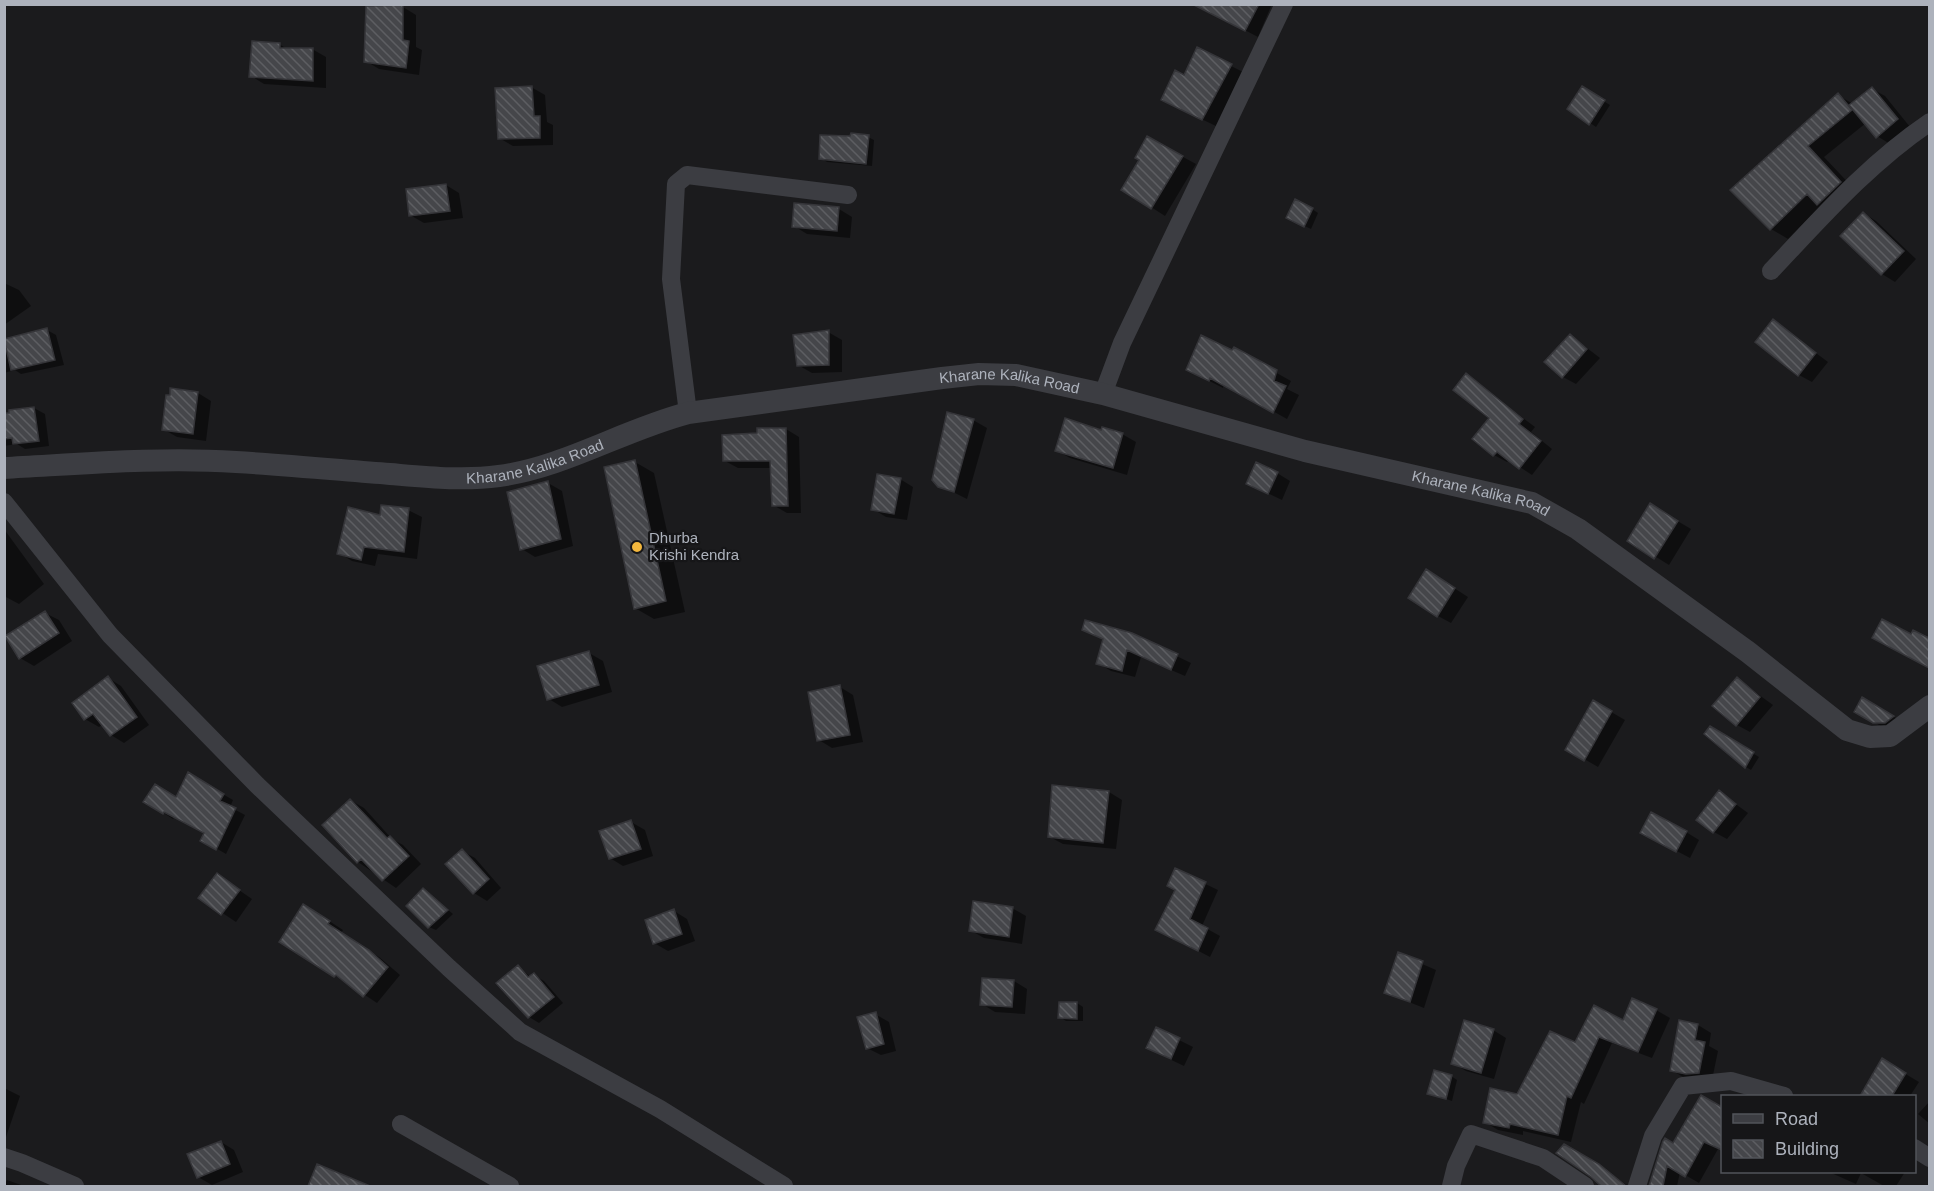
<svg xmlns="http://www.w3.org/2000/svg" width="1934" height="1191" viewBox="0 0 1934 1191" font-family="Helvetica,sans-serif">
<defs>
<pattern id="building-back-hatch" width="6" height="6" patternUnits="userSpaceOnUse" patternTransform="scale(1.5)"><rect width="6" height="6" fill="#45464a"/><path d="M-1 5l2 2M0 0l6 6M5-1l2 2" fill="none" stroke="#5d5e62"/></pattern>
</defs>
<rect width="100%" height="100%" fill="#1b1b1d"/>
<path fill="#0007" d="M 1195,4 L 1272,4 L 1258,37 Z
M 403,7 L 416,15 L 416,47 L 422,50 L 419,75 L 379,69 L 366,61 Z
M 279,44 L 287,49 L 312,49 L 326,57 L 326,88 L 264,84 L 251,76 Z
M 1197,49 L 1245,73 L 1216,126 L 1176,107 L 1185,77 Z
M 531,87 L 545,95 L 547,122 L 553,125 L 553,145 L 513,146 L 499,138 Z
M 1582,88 L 1610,105 L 1596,127 L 1568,108 Z
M 1872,89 L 1885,96 L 1910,127 L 1890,144 L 1877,136 L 1866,123 L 1824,157 L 1857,192 L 1821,206 L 1788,239 L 1771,229 L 1732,190 L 1838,95 L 1853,104 Z
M 868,137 L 874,140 L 872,166 L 827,162 L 821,158 Z
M 1148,138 L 1196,164 L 1165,216 L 1123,189 L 1141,160 Z
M 446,185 L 459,193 L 463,218 L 424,223 L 410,215 Z
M 796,205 L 839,209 L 852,217 L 850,238 L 807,234 L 794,226 Z
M 1312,209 L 1318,213 L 1311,229 L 1294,221 Z
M 1863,213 L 1876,221 L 1916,259 L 1895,282 L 1882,274 Z
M 4,283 L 19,290 L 31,306 L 4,325 Z
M 1773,321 L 1828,362 L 1812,382 L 1799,375 Z
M 47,330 L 56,335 L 64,365 L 21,374 L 15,370 L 4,373 L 4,340 Z
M 828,332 L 842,340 L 842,372 L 812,373 L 798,365 Z
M 1570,335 L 1600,358 L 1576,384 L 1563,377 Z
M 1234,349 L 1291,381 L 1287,389 L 1299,395 L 1287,419 L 1224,384 L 1223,388 L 1188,370 Z
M 1466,375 L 1535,427 L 1531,432 L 1552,449 L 1532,475 L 1509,460 L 1507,462 L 1494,455 L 1474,439 L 1491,417 Z
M 172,390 L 198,393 L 211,401 L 206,441 L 177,437 L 163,429 Z
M 34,408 L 45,414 L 49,446 L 25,449 L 17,444 L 4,446 L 4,415 Z
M 973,420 L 987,428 L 967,499 L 939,485 Z
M 786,429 L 799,437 L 801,513 L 787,513 L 773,505 L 772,468 L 738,468 L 725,461 L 759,435 Z
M 1102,431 L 1122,434 L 1136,442 L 1127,475 L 1070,458 L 1056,450 Z
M 635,462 L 654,473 L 685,612 L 654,619 L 635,608 Z
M 1277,473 L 1290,481 L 1282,500 L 1248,484 Z
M 900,479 L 913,487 L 907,520 L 886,517 L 873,509 Z
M 548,483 L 562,491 L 573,546 L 535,557 L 522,549 Z
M 408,510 L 422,517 L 417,559 L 378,554 L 375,566 L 352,561 L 339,553 L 381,517 Z
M 1664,513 L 1691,529 L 1669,565 L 1629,540 Z
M 4,529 L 44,584 L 19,604 L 4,596 Z
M 1440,579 L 1468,597 L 1451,623 L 1438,616 Z
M 45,613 L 59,620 L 72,641 L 34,666 L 20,658 Z
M 1083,629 L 1131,634 L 1191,663 L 1185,676 L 1141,657 L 1135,677 L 1111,671 L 1098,663 L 1104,640 Z
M 589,653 L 603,661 L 612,692 L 562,707 L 549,699 Z
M 108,678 L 121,686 L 149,725 L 124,743 L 111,735 L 103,724 L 99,727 L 85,719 Z
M 1737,679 L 1773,705 L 1750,732 L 1737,725 Z
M 840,687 L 853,695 L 863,742 L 832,748 L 819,740 Z
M 1863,699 L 1906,724 L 1888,730 L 1856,712 Z
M 1594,702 L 1625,720 L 1598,767 L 1567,749 Z
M 1710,728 L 1759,757 L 1751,770 L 1746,767 Z
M 188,774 L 233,800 L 230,807 L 245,815 L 226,854 L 202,840 L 206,833 L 175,816 L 173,819 L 145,801 L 176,799 Z
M 1109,792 L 1122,800 L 1116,849 L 1063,844 L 1050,837 Z
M 1719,792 L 1748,813 L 1727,839 L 1714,832 Z
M 350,800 L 364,808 L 392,839 L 403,845 L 421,864 L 396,888 L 358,862 Z
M 631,822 L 645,830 L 653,856 L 623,866 L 610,858 Z
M 1686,832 L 1699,840 L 1690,858 L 1656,840 Z
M 462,851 L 475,858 L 501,888 L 487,901 L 474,893 Z
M 1176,870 L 1218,890 L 1202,926 L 1220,936 L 1210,957 L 1170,936 L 1176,890 Z
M 217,875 L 252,899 L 236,922 L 200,898 Z
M 423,889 L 453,914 L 436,930 L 429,927 Z
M 1012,908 L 1026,916 L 1022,944 L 984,938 L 970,930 Z
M 674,911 L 687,919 L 695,941 L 668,951 L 654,943 Z
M 317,913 L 343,930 L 341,933 L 379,957 L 400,975 L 377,1003 L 335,975 Z
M 1399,954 L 1436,970 L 1424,1008 L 1386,993 Z
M 518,967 L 531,977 L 534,975 L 544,981 L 563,1003 L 539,1023 L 529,1017 Z
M 1014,981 L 1027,989 L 1025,1014 L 995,1012 L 982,1004 Z
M 1077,1003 L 1083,1007 L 1083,1021 L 1066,1021 L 1060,1017 Z
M 1656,1010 L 1670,1018 L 1652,1058 L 1612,1043 L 1584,1104 L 1581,1102 L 1571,1142 L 1523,1131 L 1523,1135 L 1498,1130 L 1485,1122 L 1576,1044 Z
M 875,1014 L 889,1022 L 896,1051 L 881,1055 L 867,1048 Z
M 1698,1025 L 1711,1033 L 1709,1046 L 1718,1051 L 1712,1080 L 1685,1078 L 1671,1070 Z
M 1157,1029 L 1193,1047 L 1184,1066 L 1161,1055 Z
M 1493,1030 L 1506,1038 L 1494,1079 L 1466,1071 L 1453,1063 Z
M 1882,1060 L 1919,1082 L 1910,1096 L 1874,1096 L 1864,1091 Z
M 1451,1076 L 1457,1080 L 1452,1101 L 1429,1093 Z
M 4,1088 L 20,1096 L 5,1140 L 4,1139 Z
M 1701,1097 L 1722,1109 L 1722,1150 L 1718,1149 L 1699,1183 L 1680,1172 L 1677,1186 L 1650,1186 L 1665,1141 L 1674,1145 Z
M 1930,1101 L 1930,1124 L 1918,1114 Z
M 221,1142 L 234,1150 L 243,1172 L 212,1185 L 198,1177 Z
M 1575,1152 L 1627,1185 L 1604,1186 L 1592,1175 Z
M 318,1166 L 358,1182 L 365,1186 L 310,1186 Z
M 1829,1172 L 1905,1172 L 1896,1186 L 1884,1186 L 1861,1173 L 1856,1184 Z
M 7,1180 L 24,1186 L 4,1186 Z"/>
<path fill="url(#building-back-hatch)" stroke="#353539" stroke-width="1.5" d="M 1192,4 L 1259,4 L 1245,31 Z
M 403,5 L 403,40 L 409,41 L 406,68 L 364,62 L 366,6 Z
M 252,41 L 280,43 L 280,48 L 313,48 L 313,81 L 249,77 Z
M 1197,47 L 1232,64 L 1202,120 L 1161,100 L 1175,70 L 1184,75 Z
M 532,86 L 534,116 L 540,116 L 540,138 L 498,139 L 495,88 Z
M 1582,86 L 1605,100 L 1589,125 L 1567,109 Z
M 1872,87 L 1898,119 L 1876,138 L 1849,105 Z
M 1838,93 L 1852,110 L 1808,146 L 1841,182 L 1817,205 L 1807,194 L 1770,230 L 1730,190 Z
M 851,133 L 869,135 L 866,164 L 819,159 L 820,135 L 850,136 Z
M 1147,136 L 1183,156 L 1151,209 L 1121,190 L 1139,160 L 1135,158 Z
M 446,184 L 450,211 L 409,216 L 406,189 Z
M 1295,199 L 1313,208 L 1304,227 L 1286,218 Z
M 794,203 L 839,207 L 837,231 L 792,227 Z
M 1863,212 L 1904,251 L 1881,275 L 1840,236 Z
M 1773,319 L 1816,353 L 1798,376 L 1755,342 Z
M 47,328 L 55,360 L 11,370 L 4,339 Z
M 829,330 L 829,365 L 797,366 L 793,335 Z
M 1570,334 L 1587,349 L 1562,378 L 1544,362 Z
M 1201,335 L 1232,350 L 1234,347 L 1277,370 L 1274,381 L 1286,386 L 1273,413 L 1210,378 L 1209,381 L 1186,370 Z
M 1466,373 L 1523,419 L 1519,424 L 1541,441 L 1519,469 L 1497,452 L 1493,456 L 1472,439 L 1489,418 L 1453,390 Z
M 170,388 L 198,392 L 193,434 L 162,430 L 166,395 L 170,395 Z
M 34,407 L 39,441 L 13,444 L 12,438 L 4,439 L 4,413 L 9,413 L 9,410 Z
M 947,412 L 974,419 L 954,492 L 938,487 L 932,480 Z
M 1065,418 L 1101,430 L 1102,427 L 1123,433 L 1113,468 L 1055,451 Z
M 757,428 L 786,428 L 788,506 L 772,506 L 770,461 L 723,461 L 722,435 L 757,433 Z
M 635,460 L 666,601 L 634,609 L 604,467 Z
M 1256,462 L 1278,472 L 1268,494 L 1246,484 Z
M 877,474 L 901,478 L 894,514 L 871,510 Z
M 548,481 L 561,539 L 520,550 L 507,492 Z
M 1650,503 L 1678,521 L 1654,559 L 1627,541 Z
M 381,505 L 409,508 L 404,552 L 364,547 L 361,560 L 337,554 L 348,507 L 380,515 Z
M 1426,569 L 1455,588 L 1437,617 L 1408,598 Z
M 45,611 L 59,633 L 19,659 L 5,636 Z
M 1882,619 L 1911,634 L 1913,630 L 1929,638 L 1929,668 L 1872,638 Z
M 1085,620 L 1132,633 L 1178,654 L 1171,670 L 1127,650 L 1122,671 L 1096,664 L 1103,639 L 1082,630 Z
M 589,651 L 599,685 L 547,700 L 537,666 Z
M 108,676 L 137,717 L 110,736 L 93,714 L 84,720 L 72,703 Z
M 1737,677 L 1760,697 L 1736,726 L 1712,706 Z
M 840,685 L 850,735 L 817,741 L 808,692 Z
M 1862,697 L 1894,716 L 1885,723 L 1873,723 L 1854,712 Z
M 1593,700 L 1612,711 L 1584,761 L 1565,750 Z
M 1710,726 L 1754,752 L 1745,768 L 1704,734 Z
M 188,772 L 224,794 L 220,801 L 236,808 L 216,850 L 200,841 L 204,833 L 164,812 L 163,814 L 143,802 L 155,784 L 176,797 Z
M 1052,785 L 1109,791 L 1103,843 L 1048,837 Z
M 1719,790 L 1736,804 L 1713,833 L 1696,820 Z
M 350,799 L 387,838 L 390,836 L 409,856 L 382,881 L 361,859 L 357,863 L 322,825 Z
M 1651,812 L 1687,831 L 1676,852 L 1640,833 Z
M 631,820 L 641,849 L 609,859 L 599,831 Z
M 462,849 L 489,879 L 473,894 L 445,864 Z
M 1175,868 L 1206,882 L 1190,919 L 1208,928 L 1198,951 L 1155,930 L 1175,890 L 1167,886 Z
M 217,873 L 240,890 L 221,915 L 198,898 Z
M 423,888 L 448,910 L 428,928 L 406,906 Z
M 973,901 L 1013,907 L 1009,937 L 969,931 Z
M 303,904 L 330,921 L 328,924 L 369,950 L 388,967 L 363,997 L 336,975 L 334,977 L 279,942 Z
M 674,909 L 682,934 L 653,944 L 645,920 Z
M 1398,952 L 1423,961 L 1410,1002 L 1384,993 Z
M 518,965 L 528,977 L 534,973 L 554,997 L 528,1018 L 496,983 Z
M 982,978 L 1014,980 L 1012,1007 L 980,1005 Z
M 1632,998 L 1657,1009 L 1638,1052 L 1599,1037 L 1571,1098 L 1567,1096 L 1558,1135 L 1510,1124 L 1509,1128 L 1483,1123 L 1490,1088 L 1517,1094 L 1550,1031 L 1575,1042 L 1594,1005 L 1623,1020 Z
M 1059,1002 L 1077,1002 L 1077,1019 L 1058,1018 Z
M 876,1012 L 884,1044 L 866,1049 L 857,1017 Z
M 1464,1020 L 1494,1029 L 1481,1073 L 1451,1064 Z
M 1679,1020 L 1698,1024 L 1695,1040 L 1705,1042 L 1699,1073 L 1686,1074 L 1670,1071 Z
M 1156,1027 L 1180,1038 L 1171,1059 L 1146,1048 Z
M 1882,1058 L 1906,1073 L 1892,1096 L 1860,1096 Z
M 1434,1070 L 1452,1075 L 1446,1099 L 1427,1094 Z
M 1701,1095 L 1722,1107 L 1722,1150 L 1704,1142 L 1685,1177 L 1667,1166 L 1663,1186 L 1649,1186 L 1663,1141 L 1665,1138 L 1673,1143 Z
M 221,1141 L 230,1164 L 197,1178 L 187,1154 Z
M 1564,1144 L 1599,1164 L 1626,1186 L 1601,1186 L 1591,1177 L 1556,1153 Z
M 317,1164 L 370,1186 L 308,1186 Z"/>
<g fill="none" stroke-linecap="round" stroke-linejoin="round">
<path stroke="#3c3d42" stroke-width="18" d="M 1771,271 C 1821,218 1868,164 1930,122
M 1103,394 L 1122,343 L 1284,4
M 688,413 L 671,279 L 676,184 L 687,175 L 848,195
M 4,502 L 110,635 L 257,785 L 449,968 L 520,1032 L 660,1109 L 784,1186
M 401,1124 L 510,1186
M 1914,1148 L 1930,1158
M 4,1157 L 22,1163 L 75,1186
M 1451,1186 L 1456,1166 L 1471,1134 L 1543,1158 L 1585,1186
M 1637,1186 L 1653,1136 L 1683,1086 L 1731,1081 L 1784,1096"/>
<path stroke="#3c3d42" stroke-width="22" id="s1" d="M 4,468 C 81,464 159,457 236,462 C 287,465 339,470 390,474 C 426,477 463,481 499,476 C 565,467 623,430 688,413 L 942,378 L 979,374 L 1016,375 L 1103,394 L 1305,451 L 1532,503 L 1578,529 L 1748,652 L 1847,730 L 1870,737 L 1890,736 L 1930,706"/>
</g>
<circle fill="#f3b73d" stroke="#161618" stroke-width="2" cx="637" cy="547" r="6"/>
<g text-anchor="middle" stroke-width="4.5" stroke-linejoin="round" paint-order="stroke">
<g font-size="15" fill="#adb2bc" stroke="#161618">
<text dy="5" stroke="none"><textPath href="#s1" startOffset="1020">Kharane Kalika Road</textPath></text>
<text dy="5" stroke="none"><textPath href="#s1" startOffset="534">Kharane Kalika Road</textPath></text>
<text dy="5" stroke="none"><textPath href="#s1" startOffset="1506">Kharane Kalika Road</textPath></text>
</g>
<g font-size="15" fill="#adb2bc" stroke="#161618" text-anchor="start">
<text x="649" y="543">Dhurba<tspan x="649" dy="17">Krishi Kendra</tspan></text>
</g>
</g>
<rect width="1934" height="1191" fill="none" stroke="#adb2bc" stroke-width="12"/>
<rect x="1721" y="1095" width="195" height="78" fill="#161618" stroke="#52545a" stroke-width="1.5"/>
<rect x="1733" y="1114" width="30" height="9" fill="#3c3d42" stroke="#52545a" stroke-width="1.5"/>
<text x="1775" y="1125" font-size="18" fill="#adb2bc">Road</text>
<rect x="1733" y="1140" width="30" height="18" fill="url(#building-back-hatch)" stroke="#52545a" stroke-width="1.5"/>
<text x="1775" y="1155" font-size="18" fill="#adb2bc">Building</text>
</svg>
